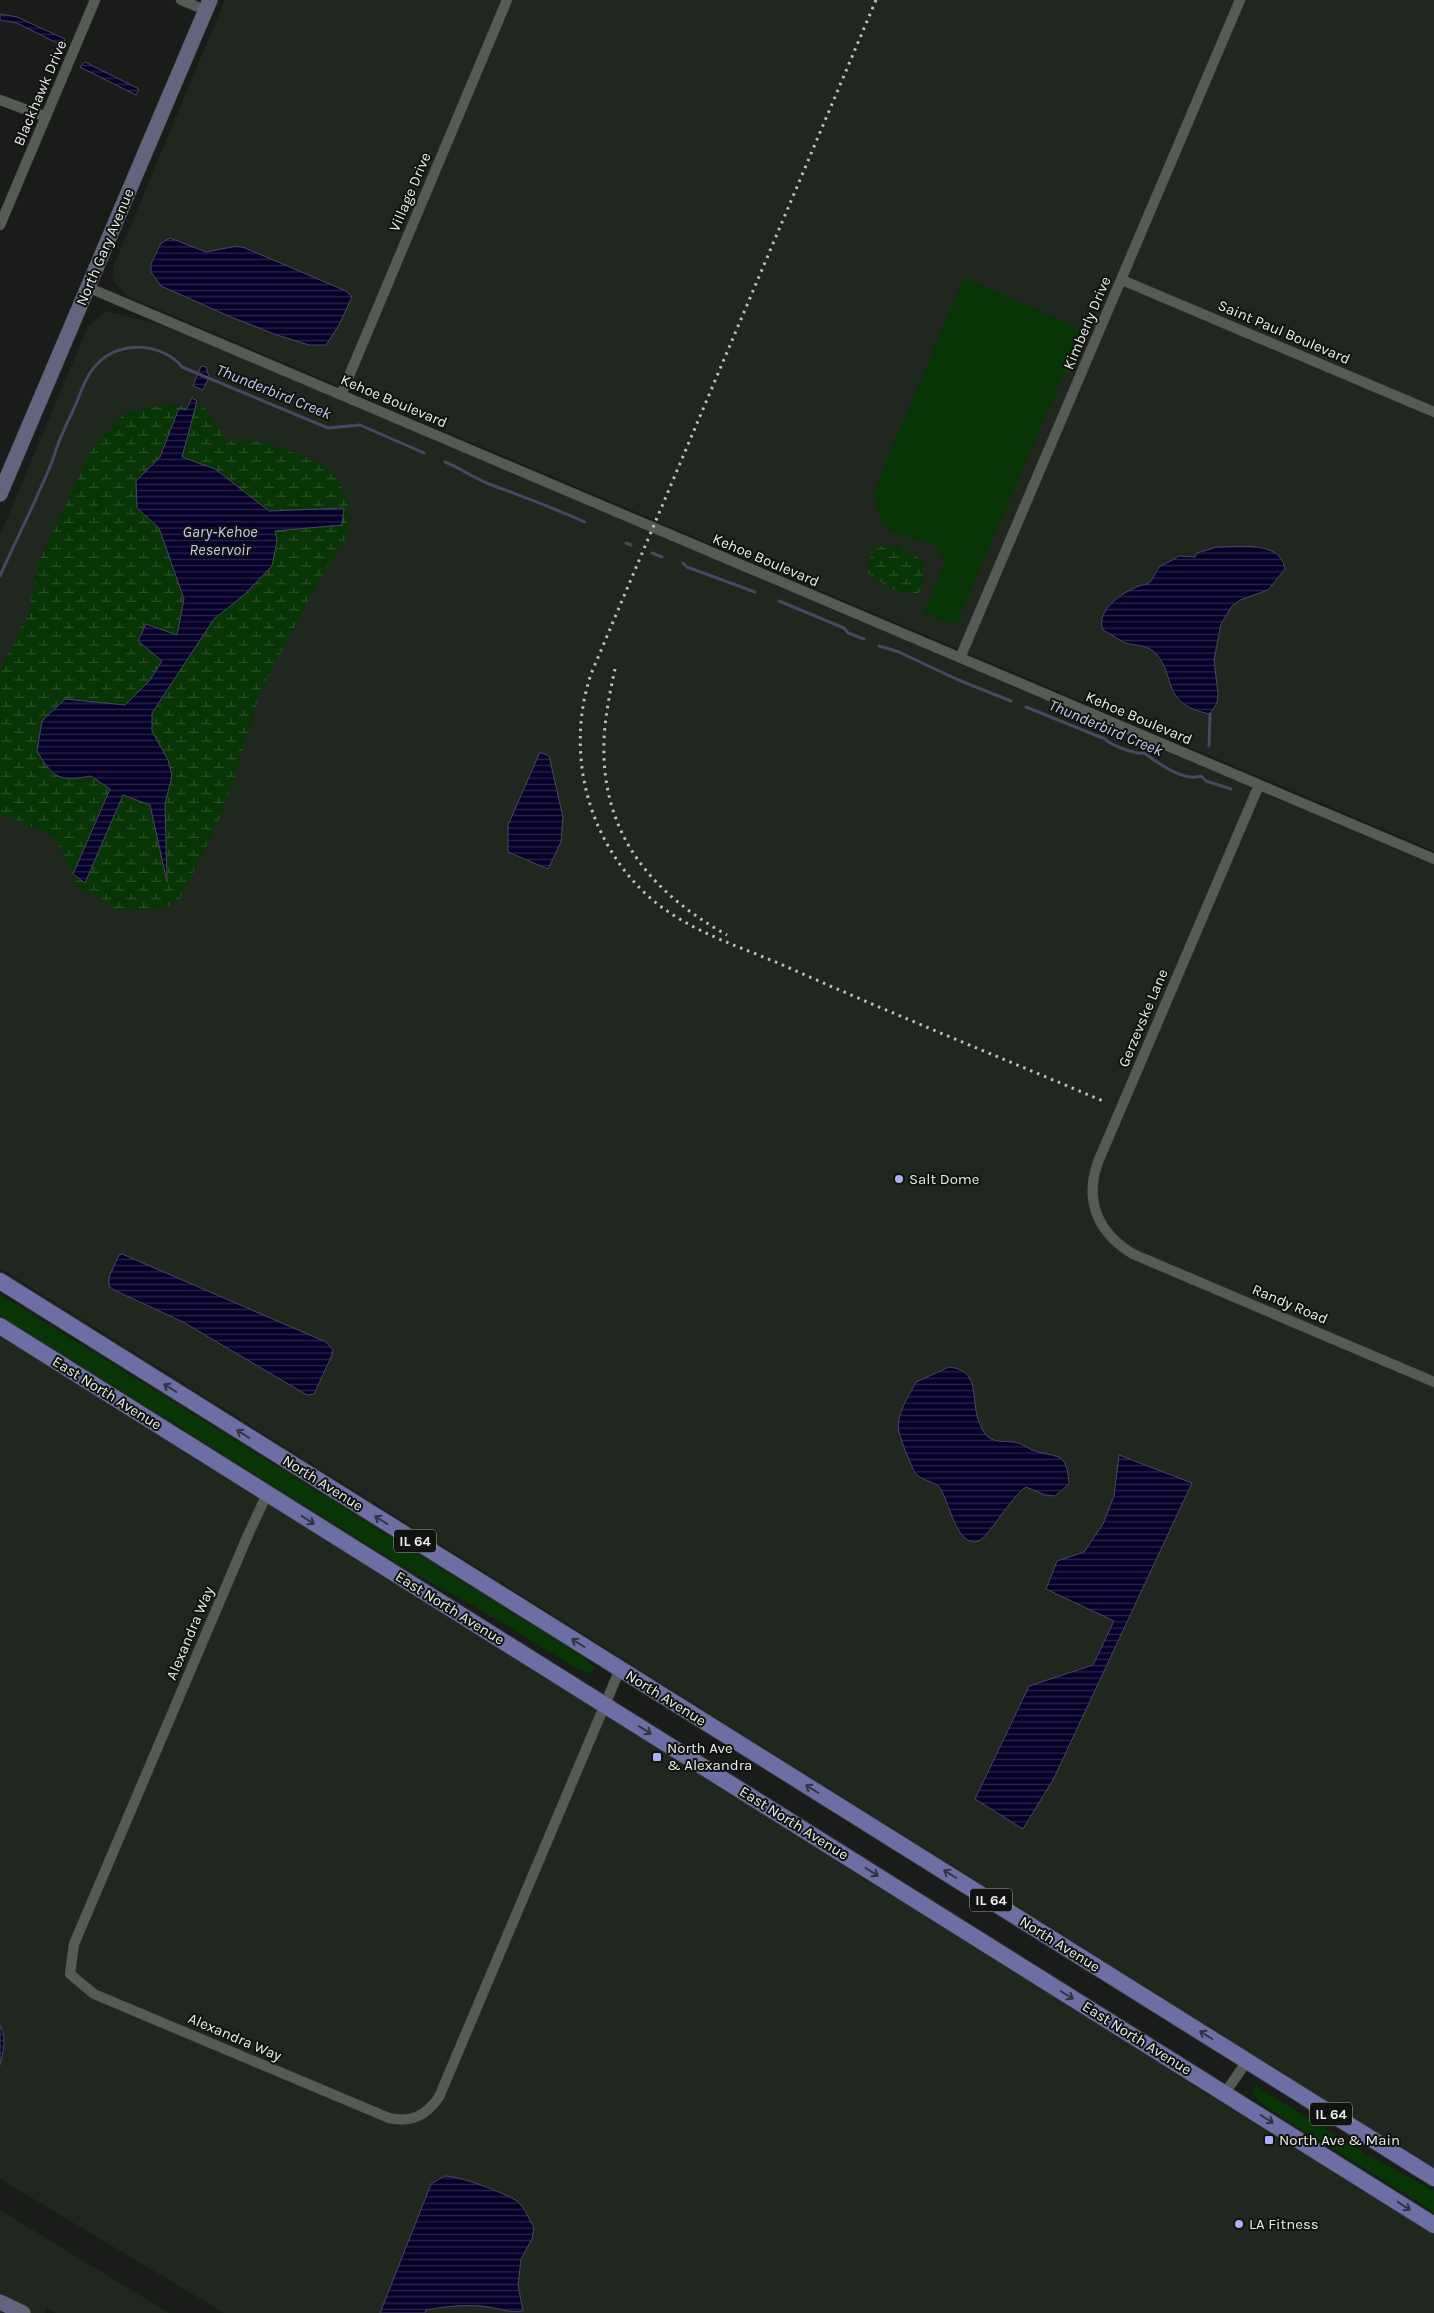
<svg xmlns="http://www.w3.org/2000/svg" width="1434" height="2313" viewBox="0 0 1434 2313" font-family="Karla,sans-serif">
<defs>
<pattern id="wetland-marsh" width="20" height="14" patternUnits="userSpaceOnUse" patternTransform="scale(1.25)"><rect width="20" height="14" fill="#083505"/><path d="M1 5h8M5 5V1M11 12h8M15 12V8" fill="none" stroke="#2c5229"/></pattern>
<pattern id="water-rules" width="6" height="5" patternUnits="userSpaceOnUse" patternTransform="scale(1.25)"><rect width="6" height="5" fill="#07002a"/><path d="M0 2.5h6" fill="none" stroke="#2b2549"/></pattern>
</defs>
<rect width="100%" height="100%" fill="#191c18"/>
<path fill="#1f271e" d="M 225,0 L 1434,0 L 1434,851 L 127,296 L 112,279 L 114,265 Z
M 106,311 L 166,326 L 1434,865 L 1434,2170 L 1379,2139 L 1330,2103 L 0,1268 L 0,535 L 88,326 Z
M 0,1334 L 607,1714 L 1241,2115 L 1434,2232 L 1434,2313 L 224,2313 L 0,2179 Z
M 0,2210 L 169,2313 L 56,2313 L 47,2308 L 45,2313 L 0,2313 Z"/>
<path fill="#083505" d="M 964,278 L 1075,326 L 1080,331 L 1080,336 L 956,625 L 924,613 L 944,564 C 942,537 914,541 895,533 C 891,531 886,527 882,524 L 873,493 Z
M 0,1294 L 577,1653 L 595,1668 L 591,1674 L 574,1667 L 493,1617 L 405,1568 L 0,1315 Z
M 1256,2086 L 1358,2149 L 1434,2191 L 1434,2212 L 1267,2108 L 1252,2093 Z"/>
<path fill="url(#wetland-marsh)" d="M 162,405 L 204,407 L 226,441 L 262,441 L 320,463 L 337,478 L 348,503 L 347,536 L 319,580 L 260,692 L 230,791 L 217,824 L 180,899 L 167,906 L 145,910 L 116,910 L 106,901 L 78,887 L 55,837 L 0,813 L 0,670 L 28,615 L 40,559 L 92,448 L 125,413 Z
M 877,546 L 897,546 L 922,560 L 923,582 L 918,595 L 891,589 L 868,573 L 871,556 Z"/>
<path fill="url(#water-rules)" stroke="#4b4763" d="M 0,14 L 17,17 L 65,39 L 63,46 L 17,23 L 0,20 Z
M 85,62 L 139,89 L 136,95 L 80,67 Z
M 170,238 L 206,252 L 237,246 L 245,248 L 346,291 L 352,297 L 339,325 L 326,345 L 309,345 L 277,335 L 231,317 L 161,286 L 151,272 L 151,264 L 161,243 Z
M 201,366 L 206,367 L 209,377 L 203,390 L 193,386 Z
M 192,398 L 197,401 L 182,457 L 215,469 L 269,511 L 344,508 L 342,525 L 275,531 L 277,541 L 272,566 L 244,595 L 214,619 L 152,713 L 152,731 L 168,760 L 172,776 L 165,804 L 167,882 L 150,805 L 123,795 L 85,883 L 73,874 L 110,789 L 91,776 C 59,782 53,778 37,751 L 42,721 L 65,699 L 125,705 L 150,680 L 162,661 L 138,641 L 146,624 L 177,635 L 184,599 L 159,528 L 137,508 L 136,481 L 160,457 L 179,408 L 186,410 Z
M 1217,547 C 1238,547 1281,540 1285,569 L 1268,590 L 1240,600 L 1232,606 L 1221,624 L 1214,660 L 1218,694 L 1217,703 L 1210,714 C 1158,704 1178,673 1153,651 C 1144,644 1133,646 1123,642 C 1117,638 1110,634 1103,630 C 1095,610 1123,592 1139,586 C 1141,585 1144,585 1147,584 C 1154,581 1155,570 1161,566 C 1167,562 1173,561 1178,556 L 1195,557 L 1197,553 Z
M 540,752 L 549,756 L 563,817 L 561,842 L 548,869 L 508,852 L 508,825 Z
M 122,1254 L 326,1342 L 333,1350 L 332,1355 L 314,1394 L 307,1395 L 183,1322 L 114,1290 L 109,1286 L 109,1277 L 119,1255 Z
M 949,1367 C 985,1371 967,1403 982,1428 C 983,1431 985,1435 988,1437 C 998,1444 1008,1440 1018,1443 C 1023,1444 1027,1448 1032,1450 C 1056,1459 1067,1449 1069,1484 L 1055,1496 L 1045,1495 L 1026,1487 C 1010,1497 987,1541 976,1542 C 955,1544 949,1499 939,1487 C 934,1481 922,1481 916,1474 C 913,1471 900,1438 899,1432 C 895,1415 909,1396 916,1382 Z
M 1119,1455 L 1192,1483 L 1054,1778 L 1023,1829 L 975,1799 L 1029,1686 L 1093,1665 L 1114,1621 L 1046,1589 L 1057,1561 L 1084,1552 L 1103,1524 L 1114,1496 Z
M 0,2025 C 7,2038 3,2052 0,2065 Z
M 444,2176 C 461,2176 502,2192 517,2201 C 524,2206 529,2220 534,2227 L 532,2239 L 521,2259 L 518,2285 L 523,2311 C 507,2313 502,2309 489,2307 C 468,2304 447,2306 426,2310 L 425,2313 L 380,2313 L 431,2184 Z"/>
<g fill="none" stroke-linecap="round" stroke-linejoin="round">
<path stroke="#4b4763" stroke-width="3" d="M 445,462 C 460,468 474,478 489,484 C 522,496 553,508 585,522
M 626,543 L 631,545
M 652,553 L 662,557
M 683,563 L 687,567 L 755,592
M 0,576 C 16,540 34,505 49,469 C 54,459 56,447 61,437 C 66,424 73,412 78,399 C 83,386 88,373 98,363 C 120,340 163,343 182,367 L 328,428 L 360,425 L 424,453
M 779,601 L 844,628 L 848,633 L 864,639
M 879,646 L 899,652 L 956,679 L 1011,701
M 1026,707 L 1105,739 C 1110,745 1137,755 1144,753 C 1159,763 1182,782 1201,776 L 1206,781 L 1231,789
M 1209,746 L 1210,714"/>
<g stroke="#333532" stroke-width="11">
<path id="street" d="M 181,0 L 205,10
M 0,100 L 46,117
M 0,225 L 95,0
M 1122,280 L 1434,412
M 87,287 L 1434,859
M 341,395 L 507,0
M 960,658 L 1240,0
M 1259,785 L 1098,1162 C 1084,1201 1098,1233 1133,1254 L 1434,1382
M 267,1494 L 248,1535 L 74,1944 L 70,1974 L 94,1994 L 389,2118 C 411,2123 426,2116 439,2097 L 620,1669
M 1225,2093 L 1247,2061"/>
</g>
<g stroke="#333532" stroke-width="16">
<path id="secondary" d="M 0,494 L 210,0
M 0,2302 L 23,2313"/>
</g>
<g stroke="#333532" stroke-width="18">
<path id="primary" d="M 0,1281 L 1434,2178
M 0,1326 L 1434,2225"/>
</g>
<use href="#street" stroke="#575b56" stroke-width="10"/>
<use href="#secondary" stroke="#62657d" stroke-width="15"/>
<use href="#primary" stroke="#6d6fa4" stroke-width="16"/>
<path stroke="#bec1be" stroke-width="3" stroke-dasharray="2.5 5" stroke-linecap="butt" d="M 876,0 L 591,674 C 565,752 587,840 648,896 C 687,931 739,946 785,966 C 890,1013 997,1056 1103,1101
M 615,669 C 610,692 605,716 604,741 C 601,833 650,892 727,935"/>
</g>
<defs><path id="oneway-shaft" d="M-6 0H5M1.5-3L5.5 0L1.5 3" fill="none" stroke-width="1.6" stroke-linecap="round" stroke-linejoin="round" transform="scale(1.25)"/></defs>
<g stroke="#313343">
<use href="#oneway-shaft" transform="translate(170 1388) rotate(-148)"/>
<use href="#oneway-shaft" transform="translate(243 1434) rotate(-148)"/>
<use href="#oneway-shaft" transform="translate(308 1520) rotate(32)"/>
<use href="#oneway-shaft" transform="translate(381 1520) rotate(-148)"/>
<use href="#oneway-shaft" transform="translate(578 1643) rotate(-148)"/>
<use href="#oneway-shaft" transform="translate(645 1730) rotate(32)"/>
<use href="#oneway-shaft" transform="translate(812 1789) rotate(-148)"/>
<use href="#oneway-shaft" transform="translate(872 1872) rotate(32)"/>
<use href="#oneway-shaft" transform="translate(950 1874) rotate(-148)"/>
<use href="#oneway-shaft" transform="translate(1067 1995) rotate(32)"/>
<use href="#oneway-shaft" transform="translate(1206 2035) rotate(-148)"/>
<use href="#oneway-shaft" transform="translate(1267 2119) rotate(32)"/>
<use href="#oneway-shaft" transform="translate(1404 2206) rotate(33)"/>
</g>
<g fill="#acaffb" stroke="#10130f" stroke-width="2">
<circle cx="899" cy="1179" r="5"/>
<rect x="652" y="1752" width="10" height="10" rx="2.5"/>
<rect x="1264" y="2135" width="10" height="10" rx="2.5"/>
<circle cx="1239" cy="2224" r="5"/>
</g>
<g text-anchor="middle" stroke-width="4" stroke-linejoin="round" paint-order="stroke">
<g fill="#10130f" stroke="#a8aba8" stroke-width="1">
<rect x="394" y="1529.5" width="42" height="23" rx="4"/>
<rect x="970" y="1888.5" width="42" height="23" rx="4"/>
<rect x="1310" y="2102.5" width="42" height="23" rx="4"/>
</g>
<g font-size="14" font-weight="bold" fill="#e9ece9">
<text x="415" y="1546">IL 64</text>
<text x="991" y="1905">IL 64</text>
<text x="1331" y="2119">IL 64</text>
</g>
<g font-size="15" fill="#e9ece9" stroke="#10130f">
<text transform="translate(40 93) rotate(-67)" y="5">Blackhawk Drive</text>
<text transform="translate(410 192) rotate(-67)" y="5">Village Drive</text>
<text transform="translate(105 247) rotate(-67)" y="5">North Gary Avenue</text>
<text transform="translate(1087 323) rotate(-67)" y="5">Kimberly Drive</text>
<text transform="translate(1284 332) rotate(23)" y="5">Saint Paul Boulevard</text>
<text transform="translate(394 401) rotate(23)" y="5">Kehoe Boulevard</text>
<text transform="translate(766 560) rotate(23)" y="5">Kehoe Boulevard</text>
<text transform="translate(1139 718) rotate(23)" y="5">Kehoe Boulevard</text>
<text transform="translate(1143 1018) rotate(-67)" y="5">Gerzevske Lane</text>
<text transform="translate(1290 1304) rotate(23)" y="5">Randy Road</text>
<text transform="translate(107 1393) rotate(32)" y="5">East North Avenue</text>
<text transform="translate(323 1483) rotate(32)" y="5">North Avenue</text>
<text transform="translate(450 1608) rotate(32)" y="5">East North Avenue</text>
<text transform="translate(190 1633) rotate(-67)" y="5">Alexandra Way</text>
<text transform="translate(666 1698) rotate(32)" y="5">North Avenue</text>
<text transform="translate(794 1823) rotate(32)" y="5">East North Avenue</text>
<text transform="translate(1060 1944) rotate(32)" y="5">North Avenue</text>
<text transform="translate(235 2037) rotate(23)" y="5">Alexandra Way</text>
<text transform="translate(1137 2038) rotate(32)" y="5">East North Avenue</text>
</g>
<g font-size="15" fill="#e9ece9" stroke="#10130f" text-anchor="start">
<text x="909" y="1184">Salt Dome</text>
<text x="667" y="1753">North Ave<tspan x="667" dy="17">&amp; Alexandra</tspan></text>
<text x="1279" y="2145">North Ave &amp; Main</text>
<text x="1249" y="2229">LA Fitness</text>
</g>
<g font-size="16" font-style="italic" fill="#c5c8f1" stroke="#10130f">
<text transform="translate(274 391) rotate(22)" y="6">Thunderbird Creek</text>
<text x="220" y="537">Gary-Kehoe<tspan x="220" dy="18">Reservoir</tspan></text>
<text transform="translate(1106 727) rotate(23)" y="6">Thunderbird Creek</text>
</g>
</g>
</svg>
